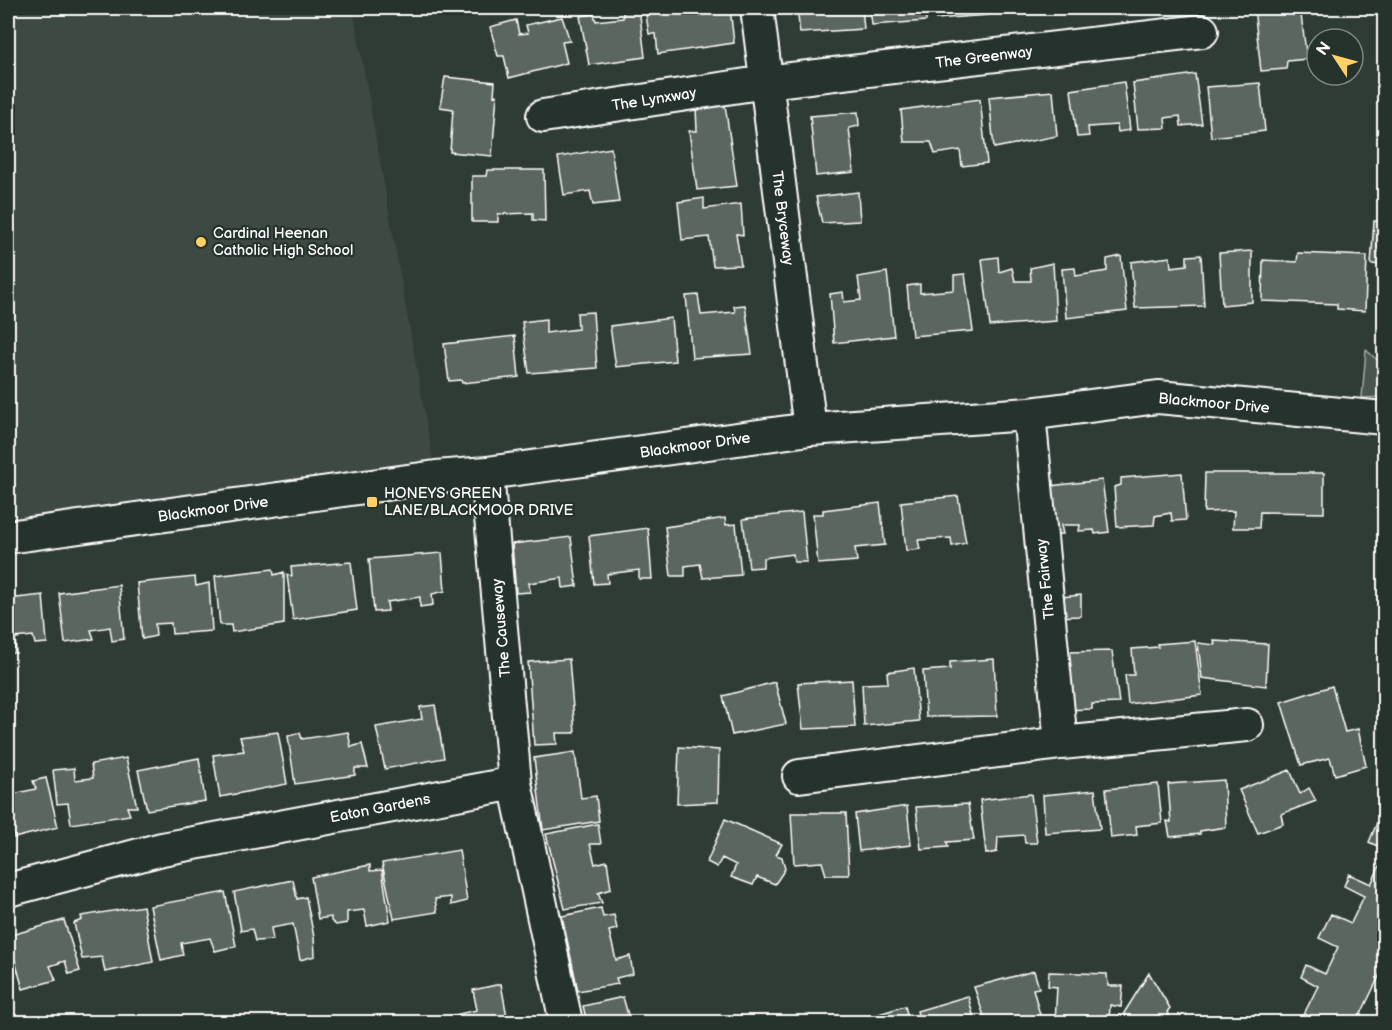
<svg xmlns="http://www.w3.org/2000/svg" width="1392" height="1030" viewBox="0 0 1392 1030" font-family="'Balsamiq Sans',sans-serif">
<rect width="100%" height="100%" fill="#2f3b35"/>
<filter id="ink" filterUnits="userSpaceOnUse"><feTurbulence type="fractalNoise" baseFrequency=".0167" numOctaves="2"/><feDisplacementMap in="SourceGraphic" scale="12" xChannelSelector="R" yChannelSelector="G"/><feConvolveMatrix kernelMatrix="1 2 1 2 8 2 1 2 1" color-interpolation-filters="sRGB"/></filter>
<g filter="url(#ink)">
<path fill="#3c4842" d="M 8,8 L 353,8 L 436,477 L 8,537 Z"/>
<path fill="#4a544f" stroke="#a4aaa7" stroke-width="1.5" d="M 1366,350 L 1384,366 L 1384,397 L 1362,398 Z"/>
<path fill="#5b6661" stroke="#fff" stroke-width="1.5" d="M 623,8 L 639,8 L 645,57 L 589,65 L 580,16 L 594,14 L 596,21 L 623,18 Z
M 645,8 L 730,8 L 734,43 L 658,54 L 656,34 L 649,34 Z
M 797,8 L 862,8 L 864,29 L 800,33 Z
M 870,8 L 925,8 L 926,21 L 872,25 Z
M 934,8 L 987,8 L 988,15 L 936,19 Z
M 998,8 L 1032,8 L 998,11 Z
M 1254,8 L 1300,8 L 1307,59 L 1287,61 L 1286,69 L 1261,71 Z
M 562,17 L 570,41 L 562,42 L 567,63 L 509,78 L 504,56 L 498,56 L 490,27 L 516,20 L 519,34 L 528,33 L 526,25 Z
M 1195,74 L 1202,124 L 1181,126 L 1180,116 L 1165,118 L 1166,128 L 1138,129 L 1133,83 Z
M 445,77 L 495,82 L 494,96 L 497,95 L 492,156 L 450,152 L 453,109 L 440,107 Z
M 1124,82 L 1130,130 L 1118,132 L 1117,125 L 1088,127 L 1089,136 L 1077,137 L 1071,90 Z
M 1260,83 L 1265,131 L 1211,137 L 1206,87 Z
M 1053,91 L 1057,136 L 994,148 L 989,97 Z
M 980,99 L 987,163 L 962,166 L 960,150 L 935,154 L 931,142 L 904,142 L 901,110 Z
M 725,105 L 737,186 L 697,190 L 689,131 L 697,131 L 696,108 Z
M 858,112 L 859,126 L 849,128 L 854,172 L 816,176 L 810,116 Z
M 611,148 L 619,202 L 593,205 L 590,191 L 564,195 L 558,157 Z
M 487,170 L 544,170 L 545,221 L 533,220 L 533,213 L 498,214 L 498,222 L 472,222 L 472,176 L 486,176 Z
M 858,192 L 860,221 L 822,223 L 816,197 Z
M 704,198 L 704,209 L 741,204 L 743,235 L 736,234 L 741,265 L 713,266 L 709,237 L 682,240 L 678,202 Z
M 1374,221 L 1384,222 L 1384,265 L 1371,264 Z
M 1252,251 L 1252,302 L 1222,305 L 1219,253 Z
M 1298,253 L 1367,256 L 1365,311 L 1337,309 L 1337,304 L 1262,301 L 1263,260 L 1297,262 Z
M 1201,255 L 1204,306 L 1135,308 L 1131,262 L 1170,257 L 1171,267 L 1187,265 L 1187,256 Z
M 1121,256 L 1127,311 L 1066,318 L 1062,269 L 1075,268 L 1076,276 L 1107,271 L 1107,259 Z
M 998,257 L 999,272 L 1012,268 L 1015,281 L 1031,281 L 1030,268 L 1053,263 L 1056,321 L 990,326 L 982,259 Z
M 887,272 L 894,336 L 834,343 L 830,294 L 843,292 L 844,302 L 861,300 L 858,277 Z
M 965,274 L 973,331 L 912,336 L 907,286 L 920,284 L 920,293 L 954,290 L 954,275 Z
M 698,295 L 701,315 L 735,312 L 734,306 L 745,305 L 752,354 L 692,358 L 686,296 Z
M 593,312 L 597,368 L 529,373 L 522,322 L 546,319 L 546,333 L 578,329 L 577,313 Z
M 671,318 L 675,361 L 616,367 L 610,326 Z
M 515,336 L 519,377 L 462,383 L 461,380 L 449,381 L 444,344 Z
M 1182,473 L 1186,520 L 1172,521 L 1171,513 L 1155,516 L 1154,525 L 1117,527 L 1114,487 L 1121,485 L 1121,478 Z
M 1205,473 L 1324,473 L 1324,513 L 1260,512 L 1259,528 L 1233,528 L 1234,511 L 1204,512 Z
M 1102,480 L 1109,532 L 1095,534 L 1094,530 L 1079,531 L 1080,525 L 1061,525 L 1063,534 L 1044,535 L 1041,487 Z
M 958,496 L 966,543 L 952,546 L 951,538 L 918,540 L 920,549 L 906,551 L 901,502 Z
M 880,503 L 885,545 L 855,548 L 857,561 L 818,564 L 813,514 L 823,514 L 823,510 Z
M 802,512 L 807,562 L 794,562 L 793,554 L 763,558 L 763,567 L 749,568 L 743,519 Z
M 725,518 L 726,525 L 736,524 L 741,575 L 703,578 L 700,564 L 685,566 L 685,576 L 671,576 L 665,527 Z
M 648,528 L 652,579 L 639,579 L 639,570 L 607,574 L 608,583 L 594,584 L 589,536 Z
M 571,537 L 577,586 L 563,588 L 562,578 L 529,583 L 530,592 L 516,593 L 512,544 Z
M 442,553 L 445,591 L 432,594 L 433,605 L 420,607 L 420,597 L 387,602 L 388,611 L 374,612 L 369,559 Z
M 351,562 L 357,610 L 293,620 L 287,575 L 292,576 L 291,567 Z
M 273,569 L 274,575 L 284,572 L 284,624 L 232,632 L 231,625 L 220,625 L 215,576 Z
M 195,577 L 196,586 L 209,583 L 212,631 L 172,634 L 171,623 L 155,624 L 156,636 L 142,639 L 137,583 Z
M 119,585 L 124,639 L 112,641 L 110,627 L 91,630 L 94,639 L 65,643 L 59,593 Z
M 43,595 L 47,643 L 35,644 L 33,636 L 15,638 L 16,653 L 8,653 L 8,599 Z
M 1081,595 L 1081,616 L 1051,617 L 1050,598 Z
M 1195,641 L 1202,695 L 1128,704 L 1125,675 L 1134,675 L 1132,649 L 1158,647 L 1157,644 Z
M 1214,641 L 1268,644 L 1266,686 L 1202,678 L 1198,643 L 1215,645 Z
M 1112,651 L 1119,703 L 1092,704 L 1092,709 L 1061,710 L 1067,652 Z
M 569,659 L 575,733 L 556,733 L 557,744 L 534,745 L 528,662 Z
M 994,659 L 997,716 L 926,717 L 923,671 L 950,669 L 950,662 Z
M 914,668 L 919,721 L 864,726 L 862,684 L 888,683 L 887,672 Z
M 852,680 L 855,727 L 803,729 L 798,683 Z
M 775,682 L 786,724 L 732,735 L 723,696 Z
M 1332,686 L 1345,732 L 1358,729 L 1366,766 L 1335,775 L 1330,758 L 1301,765 L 1281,702 Z
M 435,705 L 444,758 L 385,769 L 376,727 L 422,719 L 420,707 Z
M 278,732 L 287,784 L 220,797 L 213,755 L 244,751 L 240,737 Z
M 348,732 L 351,747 L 362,744 L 368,768 L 355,768 L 355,775 L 295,784 L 288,736 L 300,733 L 302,739 Z
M 679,747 L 719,750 L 718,802 L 677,804 Z
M 575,752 L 581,798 L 596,796 L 599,821 L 543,830 L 534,758 Z
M 126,758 L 137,807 L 127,807 L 130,815 L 71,824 L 68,803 L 57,804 L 53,770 L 74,768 L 75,780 L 93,778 L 91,764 Z
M 199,758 L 205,801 L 147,810 L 138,770 Z
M 1290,770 L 1300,794 L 1309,788 L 1316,801 L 1281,814 L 1283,824 L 1258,833 L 1239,790 Z
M 46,778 L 58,827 L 14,838 L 14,835 L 8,837 L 8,795 L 36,789 L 33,781 Z
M 1224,780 L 1226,827 L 1200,831 L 1200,834 L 1170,837 L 1167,821 L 1171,822 L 1168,784 Z
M 1158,784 L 1162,823 L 1136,826 L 1137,835 L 1111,838 L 1106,789 Z
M 1095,790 L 1100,829 L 1045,833 L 1043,795 Z
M 1031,794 L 1037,843 L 1025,843 L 1024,835 L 998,837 L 997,852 L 986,854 L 980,800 Z
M 968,804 L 974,840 L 947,842 L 948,847 L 921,849 L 916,807 Z
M 907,806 L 911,845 L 859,851 L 855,814 Z
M 1384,806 L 1384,849 L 1369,842 Z
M 791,813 L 846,813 L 849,875 L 826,875 L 822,862 L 794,864 Z
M 725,819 L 782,844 L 776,855 L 782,857 L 785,869 L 775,884 L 757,877 L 753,885 L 731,877 L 736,865 L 722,858 L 717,867 L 707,862 Z
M 598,824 L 601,844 L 590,844 L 595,864 L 607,861 L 611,889 L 598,893 L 602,903 L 565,909 L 546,834 Z
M 459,850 L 467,901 L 451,905 L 451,897 L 435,899 L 437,912 L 394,919 L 382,863 Z
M 1384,857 L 1384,966 L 1357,1022 L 1300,1022 L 1318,986 L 1301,977 L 1306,965 L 1325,974 L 1338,947 L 1319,938 L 1331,914 L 1351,923 L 1364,896 L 1344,886 L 1349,874 L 1371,884 Z
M 370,865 L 370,871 L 382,870 L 390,921 L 367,926 L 364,910 L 347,912 L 347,923 L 336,925 L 331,921 L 331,917 L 318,919 L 311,877 Z
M 293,880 L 297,899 L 306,897 L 314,937 L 315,956 L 300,960 L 293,924 L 271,928 L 273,940 L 255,941 L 252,929 L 241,931 L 234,892 Z
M 225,892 L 236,946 L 215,951 L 210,938 L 181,943 L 183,955 L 161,960 L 150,906 Z
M 143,906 L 153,962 L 105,972 L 102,957 L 82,959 L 74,923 L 82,920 L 81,916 Z
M 601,908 L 603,917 L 614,915 L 617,929 L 609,931 L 616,960 L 630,956 L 633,974 L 616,978 L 618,984 L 578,991 L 562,916 Z
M 64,920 L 80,971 L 69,974 L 65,961 L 50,966 L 56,980 L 23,989 L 8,936 Z
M 8,971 L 14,992 L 8,993 Z
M 1034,971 L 1039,988 L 1033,989 L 1042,1022 L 986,1022 L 974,987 Z
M 1049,972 L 1107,974 L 1108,986 L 1123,986 L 1121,1007 L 1110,1005 L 1109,1022 L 1055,1022 L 1057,987 L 1048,986 Z
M 1149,973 L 1170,1008 L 1167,1012 L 1173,1022 L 1124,1022 L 1129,1020 L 1124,1013 Z
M 501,984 L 508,1022 L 432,1022 L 432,1020 L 477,1010 L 473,990 Z
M 968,996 L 975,1022 L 920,1022 L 917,1011 Z
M 623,997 L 630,1022 L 587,1022 L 583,1006 Z
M 905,1006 L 909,1022 L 853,1022 Z"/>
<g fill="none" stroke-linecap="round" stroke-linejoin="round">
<g stroke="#fff" stroke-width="36">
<path id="minor" d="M 757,8 L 810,429
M 543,116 L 766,82 L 1202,31
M 1029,414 L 1061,743
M 487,473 L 515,783 L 566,1022
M 8,537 L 436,477 L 487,473 L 810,429 L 1029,414 L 1158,397 L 1384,418
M 799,776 L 1061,743 L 1247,725
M 8,890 L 162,849 L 515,783"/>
</g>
<use href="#minor" stroke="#26332d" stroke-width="32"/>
</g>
</g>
<g fill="#ffd166" stroke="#26332d" stroke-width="2">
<circle cx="201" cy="242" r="6"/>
<rect x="366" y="496" width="12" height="12" rx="3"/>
</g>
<g text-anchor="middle" stroke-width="4.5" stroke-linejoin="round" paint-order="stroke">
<g font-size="15" fill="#fff" stroke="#26332d">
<text transform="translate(984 57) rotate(-7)" y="5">The Greenway</text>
<text transform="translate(654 99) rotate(-9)" y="5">The Lynxway</text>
<text transform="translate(783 218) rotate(83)" y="5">The Bryceway</text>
<text transform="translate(1214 403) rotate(5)" y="5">Blackmoor Drive</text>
<text transform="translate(695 445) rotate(-8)" y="5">Blackmoor Drive</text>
<text transform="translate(213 509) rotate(-8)" y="5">Blackmoor Drive</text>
<text transform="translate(1045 579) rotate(-96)" y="5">The Fairway</text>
<text transform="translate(501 628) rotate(-95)" y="5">The Causeway</text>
<text transform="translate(380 808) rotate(-11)" y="5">Eaton Gardens</text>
</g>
<g font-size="15" fill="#fff" stroke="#26332d" text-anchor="start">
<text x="213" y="238">Cardinal Heenan<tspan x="213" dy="17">Catholic High School</tspan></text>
<text x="384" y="498">HONEYS GREEN<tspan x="384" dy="17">LANE/BLACKMOOR DRIVE</tspan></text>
</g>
</g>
<rect width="1392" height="1030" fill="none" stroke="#26332d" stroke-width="30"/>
<rect x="15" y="15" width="1362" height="1000" fill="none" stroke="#fff" stroke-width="2" filter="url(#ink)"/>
<g transform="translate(1335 57) rotate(306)"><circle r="28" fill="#26332d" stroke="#7d8581" stroke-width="1.5"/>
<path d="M0-4.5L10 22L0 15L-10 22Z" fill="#ffd166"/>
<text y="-9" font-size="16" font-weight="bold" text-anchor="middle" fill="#ffffff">N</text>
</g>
</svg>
